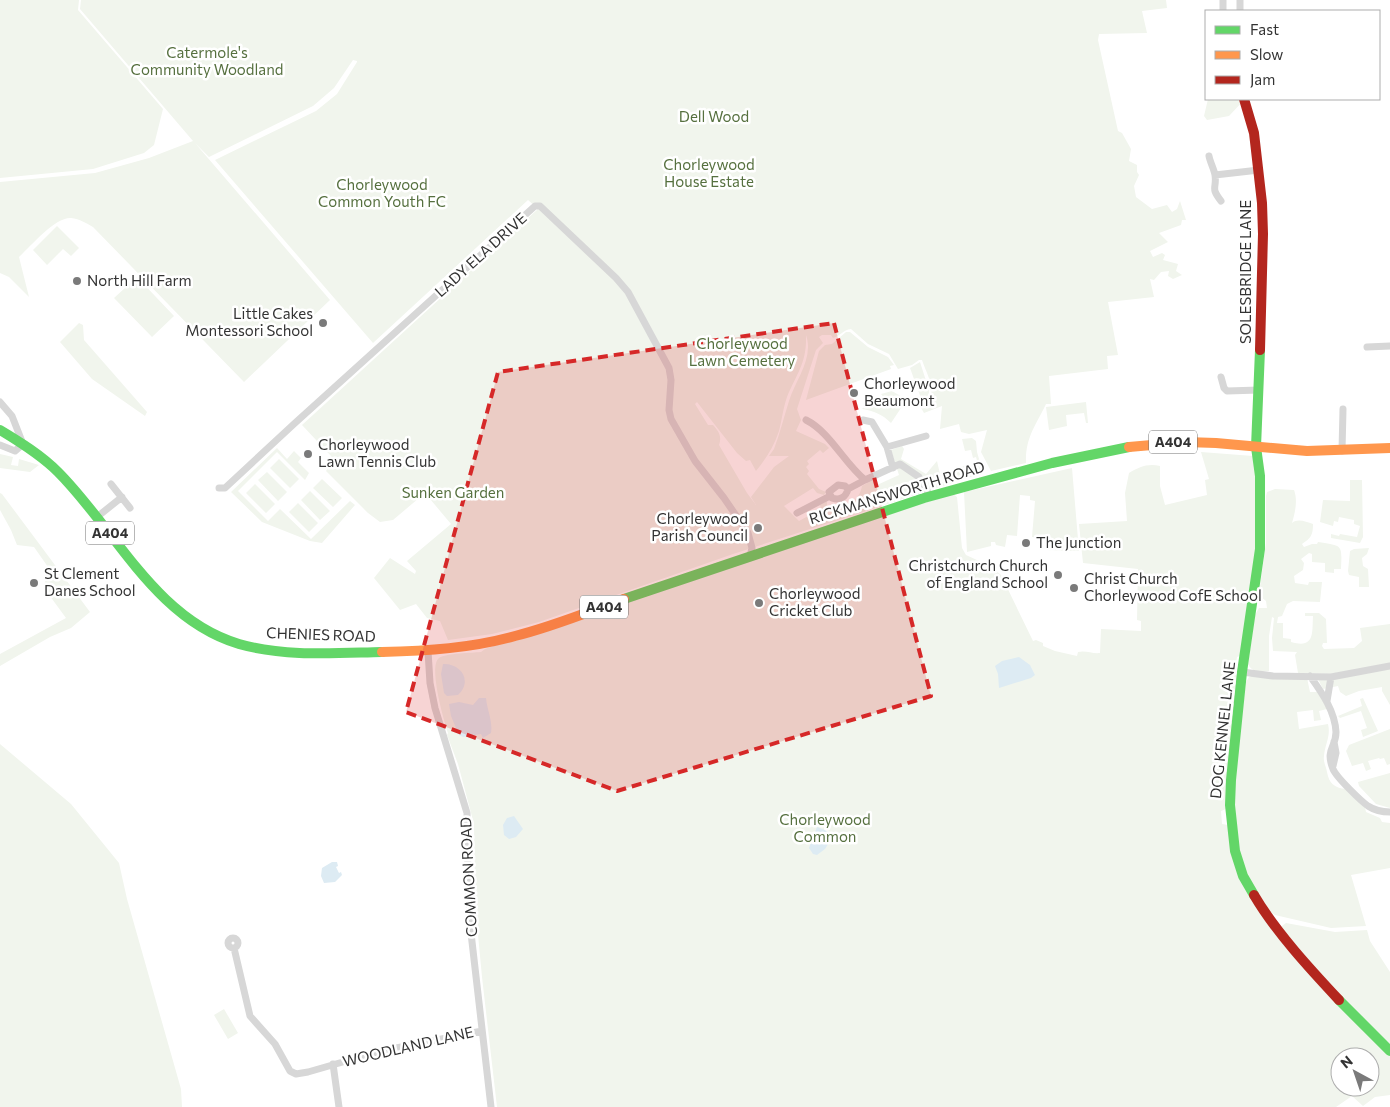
<svg xmlns="http://www.w3.org/2000/svg" width="1390" height="1107" viewBox="0 0 1390 1107" font-family="Commissioner,sans-serif">
<rect width="100%" height="100%" fill="#fff"/>
<path fill="#f1f5ed" fill-rule="evenodd" d="M 0,0 L 79,0 L 78,10 L 163,109 L 154,145 L 144,153 L 93,169 L 0,178 Z
M 81,0 L 1166,0 L 1167,8 L 1142,11 L 1147,33 L 1099,34 L 1098,40 L 1118,131 L 1122,133 L 1131,149 L 1129,161 L 1137,165 L 1137,172 L 1139,175 L 1134,186 L 1136,197 L 1152,209 L 1167,205 L 1172,212 L 1177,209 L 1180,201 L 1186,220 L 1182,220 L 1181,225 L 1159,233 L 1168,242 L 1150,251 L 1153,257 L 1162,253 L 1165,255 L 1163,260 L 1178,264 L 1176,271 L 1182,275 L 1173,279 L 1168,276 L 1169,271 L 1161,272 L 1154,280 L 1150,279 L 1154,297 L 1108,302 L 1118,355 L 1107,356 L 1108,369 L 1049,376 L 1051,404 L 1046,404 C 1036,425 1025,438 1026,463 L 991,471 L 981,452 L 987,430 L 969,434 L 961,432 L 959,424 L 940,429 L 942,406 L 924,413 L 920,406 C 941,396 928,378 922,360 L 919,360 L 912,365 L 898,369 L 889,354 L 868,344 L 851,329 C 843,330 840,336 833,338 L 831,335 L 822,335 L 819,337 L 823,343 L 816,350 L 797,409 L 801,420 L 796,431 L 825,444 L 829,448 L 823,453 L 820,450 L 807,461 L 809,464 L 806,467 L 809,471 L 807,474 L 819,489 L 826,492 L 824,495 L 817,493 L 813,488 L 784,506 L 799,521 L 821,509 L 820,505 L 827,501 L 827,506 C 843,509 859,503 862,486 L 873,480 L 877,485 L 899,475 L 891,450 L 902,446 L 904,449 L 901,459 L 926,474 L 937,461 L 942,483 L 949,476 L 951,472 L 964,466 L 965,468 L 968,467 L 968,465 L 978,464 L 976,457 L 973,458 L 971,450 L 965,451 L 962,439 L 972,438 L 976,441 L 977,452 L 983,473 L 733,554 L 539,622 L 492,634 L 448,640 L 440,621 L 427,618 L 416,604 L 400,610 L 374,578 L 390,558 L 415,574 L 416,571 L 407,561 L 451,524 L 425,493 L 393,520 L 380,522 L 368,513 L 326,471 L 331,462 L 331,456 L 302,425 L 538,209 L 528,200 L 373,343 L 215,160 L 316,111 L 337,94 L 357,62 L 357,61 L 353,60 L 334,88 L 313,106 L 209,157 L 195,143 L 330,300 L 244,382 L 93,227 C 86,223 80,219 71,218 C 55,217 31,246 19,257 L 29,297 L 9,277 L 0,273 L 0,182 L 95,173 L 149,158 L 193,141 L 80,9 ZM 806,335 C 814,358 796,379 789,401 C 784,417 780,433 774,449 L 769,456 L 789,456 L 774,467 L 751,497 L 756,505 L 747,493 L 719,445 C 722,436 719,432 713,425 L 708,425 L 695,404 L 697,402 L 737,453 L 746,461 L 750,460 L 756,471 C 766,459 774,446 779,431 C 782,420 783,408 787,397 C 797,373 807,363 806,335 Z
M 1208,99 L 1245,99 L 1229,116 L 1207,120 L 1204,116 Z
M 57,226 L 79,248 L 71,256 L 63,249 L 47,265 L 33,250 Z
M 137,277 L 174,316 L 152,337 L 114,298 Z
M 79,323 L 83,325 L 84,340 L 147,412 L 145,416 L 92,379 L 60,342 Z
M 846,332 L 850,332 L 868,347 L 888,357 L 894,365 L 890,366 L 891,369 L 806,400 L 819,351 L 825,345 L 832,344 Z
M 920,362 L 929,390 L 929,397 L 922,401 L 910,368 Z
M 892,391 L 904,398 L 905,402 L 891,423 C 882,414 874,411 862,409 L 872,398 L 878,396 L 883,400 L 884,404 L 889,402 L 888,398 L 885,399 L 881,394 Z
M 1086,402 L 1088,423 L 1086,423 L 1084,413 L 1066,415 L 1067,426 L 1049,430 L 1046,407 Z
M 277,448 L 287,459 L 294,451 L 301,458 L 298,462 L 309,473 L 305,480 L 277,452 L 238,491 L 268,521 L 280,509 L 311,539 L 350,501 L 355,505 L 322,543 L 310,541 L 262,522 L 231,492 Z
M 1201,452 L 1253,456 L 1256,477 L 1257,552 L 1242,655 L 1237,657 L 1234,674 L 1239,677 L 1226,809 L 1221,811 L 1222,824 L 1228,825 L 1263,916 L 1286,948 L 1390,1056 L 1390,1095 L 1375,1097 L 1363,1106 L 1352,1096 L 1336,1107 L 497,1107 L 482,977 L 475,903 L 474,824 L 458,764 L 447,735 L 448,733 C 444,721 428,666 439,658 C 447,653 471,653 481,652 L 485,649 L 819,536 L 953,494 L 957,497 L 962,548 L 966,555 L 990,566 L 1001,575 L 1033,641 L 1036,640 L 1043,643 L 1043,646 L 1055,651 L 1077,656 L 1078,652 C 1086,650 1092,654 1100,653 L 1101,629 L 1141,631 L 1141,621 L 1137,620 L 1138,569 L 1083,563 L 1079,524 L 1127,521 L 1125,493 L 1129,473 C 1139,467 1148,463 1160,466 L 1160,486 L 1165,505 L 1207,495 L 1205,480 L 1209,479 ZM 1340,1057 L 1370,1057 L 1370,1087 L 1340,1087 Z
M 0,454 L 13,457 L 11,465 L 18,466 L 19,459 L 39,465 L 30,472 L 0,468 Z
M 279,459 L 299,479 L 290,488 L 270,468 Z
M 1072,468 L 1079,551 L 1046,550 L 1047,539 L 1032,537 L 1035,501 L 1030,500 L 1030,496 L 1020,495 L 1017,536 L 1007,535 L 1005,547 L 996,545 L 995,542 L 991,542 L 991,546 L 967,552 L 964,492 Z
M 267,472 L 287,492 L 278,501 L 258,480 Z
M 322,479 L 342,498 L 333,507 L 313,488 Z
M 1350,480 L 1362,480 L 1363,537 L 1360,543 L 1331,538 L 1331,534 L 1339,536 L 1340,534 L 1357,537 L 1360,526 L 1354,524 L 1354,520 L 1339,517 L 1338,522 L 1334,521 L 1333,526 L 1320,522 L 1323,500 L 1350,501 Z
M 255,484 L 275,504 L 266,513 L 246,493 Z
M 1275,489 L 1294,490 C 1298,500 1295,513 1292,523 C 1298,518 1306,522 1313,524 C 1313,535 1311,538 1302,544 L 1304,547 L 1312,544 L 1317,544 L 1318,542 C 1343,546 1342,544 1341,569 L 1334,569 L 1334,573 L 1325,572 L 1325,563 L 1312,562 L 1312,554 L 1309,553 L 1301,559 L 1304,563 L 1303,570 L 1294,576 L 1295,583 L 1308,585 L 1309,582 L 1322,582 L 1320,602 L 1293,601 L 1287,604 L 1282,616 L 1278,617 L 1277,623 L 1283,623 L 1283,638 L 1291,639 L 1291,642 C 1315,649 1312,633 1313,616 L 1305,616 L 1305,613 L 1319,613 L 1326,619 L 1327,643 L 1323,643 L 1322,646 L 1324,649 L 1354,648 L 1362,641 L 1360,628 L 1390,624 L 1390,664 L 1330,674 L 1298,673 L 1295,655 L 1297,652 L 1273,651 L 1272,638 L 1274,618 L 1272,617 L 1269,636 L 1269,671 C 1261,672 1252,673 1248,664 L 1255,615 L 1259,608 L 1267,608 L 1266,601 L 1260,596 L 1259,593 L 1266,543 L 1266,496 L 1267,492 Z
M 310,491 L 330,511 L 320,520 L 301,500 Z
M 0,493 L 2,494 L 90,612 L 71,628 L 50,637 L 0,666 L 0,654 L 66,618 L 44,588 L 48,567 L 34,547 L 17,545 L 11,530 L 0,510 Z
M 298,503 L 318,523 L 309,532 L 289,512 Z
M 1354,549 L 1369,548 L 1367,554 L 1362,558 L 1363,566 L 1368,569 L 1369,587 L 1359,587 L 1359,577 L 1349,575 L 1348,571 L 1350,551 Z
M 1390,668 L 1390,705 L 1382,691 L 1382,687 L 1359,691 L 1346,696 L 1340,692 L 1338,686 L 1323,689 L 1318,679 Z
M 1252,676 L 1307,678 L 1310,692 L 1319,692 L 1327,709 L 1319,711 L 1321,720 L 1314,721 L 1313,710 L 1297,712 L 1299,729 L 1328,724 C 1331,736 1325,744 1324,756 C 1323,762 1326,766 1327,772 C 1329,783 1334,788 1346,789 L 1365,807 L 1366,812 L 1380,818 L 1382,822 L 1390,823 L 1390,868 L 1351,875 L 1366,926 L 1331,928 L 1275,915 C 1267,911 1263,903 1258,895 C 1219,836 1239,749 1246,682 L 1249,677 Z
M 1363,698 L 1378,731 L 1363,737 L 1361,730 L 1367,728 L 1361,711 L 1340,718 L 1338,716 L 1362,706 L 1360,699 Z
M 1390,729 L 1390,764 L 1387,765 L 1384,758 L 1380,759 L 1379,758 L 1368,761 L 1371,769 L 1366,771 L 1363,763 L 1352,766 L 1346,751 L 1349,745 Z
M 0,744 L 71,804 L 119,863 L 127,899 L 181,1089 L 182,1107 L 0,1107 Z
M 1390,773 L 1390,808 L 1376,804 L 1359,786 L 1358,782 Z
M 1286,923 L 1335,932 L 1367,930 L 1370,941 L 1390,972 L 1390,1044 L 1310,963 L 1282,929 L 1282,926 Z
M 224,1009 L 238,1033 L 228,1039 L 214,1015 Z"/>
<path fill="#ddebf3" d="M 1019,657 L 1030,665 L 1035,675 L 1031,678 L 999,688 L 998,674 L 995,666 L 1002,661 Z
M 443,664 C 461,663 473,681 458,695 L 447,696 L 444,693 L 441,674 Z
M 479,698 L 486,698 C 487,710 493,721 491,733 L 483,738 L 481,734 L 463,737 L 459,735 L 451,716 L 449,704 L 459,702 L 473,705 Z
M 514,816 L 523,829 L 516,837 L 509,839 L 504,835 L 503,825 L 507,818 Z
M 817,827 L 827,831 L 832,838 L 825,849 L 817,855 L 813,854 L 809,848 Z
M 332,862 L 337,862 L 338,866 L 336,867 L 339,873 L 341,872 L 342,875 L 335,882 L 324,883 L 321,876 L 322,868 Z"/>
<g fill="none" stroke-linecap="round" stroke-linejoin="round">
<path stroke="#d7d7d7" stroke-width="7" d="M 1223,11 L 1223,0
M 1240,11 L 1240,0
M 1209,156 C 1210,162 1214,169 1215,175 C 1217,189 1210,187 1221,201
M 1215,175 L 1259,170
M 1367,347 L 1390,346
M 1221,377 L 1224,388 L 1227,391 L 1259,390
M 0,402 L 12,416 L 23,444 L 15,451 L 0,445
M 806,420 C 830,432 844,463 865,480 L 900,464 L 919,477 L 930,496
M 863,420 L 872,422 L 887,447 L 893,468
M 887,447 L 926,436
M 1342,451 L 1343,409
M 111,484 L 130,508
M 838,485 L 845,486 L 848,489 C 846,497 840,501 832,498 L 829,492 Z
M 219,488 L 225,488 L 295,423 L 535,206 L 540,206 L 616,278 L 628,292 L 669,368 L 671,380 L 669,410 L 671,419 L 695,461 L 724,498 L 748,533 L 752,548 L 750,556
M 848,489 L 865,480
M 797,513 L 830,496
M 97,517 L 122,497
M 428,651 L 430,683 L 435,708 L 467,813 L 468,878 L 471,933 L 491,1107
M 1242,672 L 1273,676 L 1331,677 L 1390,666
M 1310,676 C 1322,693 1335,711 1336,732 C 1336,748 1325,749 1333,769 C 1336,777 1361,801 1368,806 C 1374,810 1383,812 1390,812
M 1327,701 L 1331,677
M 1333,766 L 1336,753 L 1334,742
M228 943a5 5 0 1 1 10 0a5 5 0 1 1-10 0Z
M 234,948 L 250,1016 L 275,1044 L 290,1071 L 296,1074 L 308,1072 L 381,1051 L 482,1031
M 333,1064 L 339,1107"/>
<path stroke="#63d668" stroke-width="10" d="M 0,430 C 20,442 41,455 58,472 C 116,530 155,619 239,644 C 285,657 335,653 382,652
M 624,599 L 924,498 L 1052,463 L 1129,447
M 1254,895 L 1243,876 L 1235,851 L 1230,805 L 1231,780 L 1242,672 L 1260,549 L 1260,476 L 1256,447 L 1260,350
M 1339,1000 L 1390,1051"/>
<path stroke="#ff974d" stroke-width="10" d="M 1129,447 L 1186,442 L 1216,443 L 1307,451 L 1390,448
M 382,652 C 427,651 472,648 515,636 C 552,627 588,612 624,599"/>
<path stroke="#b3261e" stroke-width="10" d="M 1244,99 L 1254,133 L 1262,203 L 1263,234 L 1260,350
M 1254,895 C 1275,931 1310,969 1339,1000"/>
</g>
<path fill="#d62828" fill-opacity="0.2" stroke="#d62828" stroke-width="4" stroke-dasharray="10 6" stroke-linejoin="round" d="M 834,323 L 931,696 L 617,791 L 406,712 L 498,372 Z"/>
<g fill="#7a7a7a" stroke="#fff" stroke-width="2">
<circle cx="77" cy="281" r="5"/>
<circle cx="323" cy="323" r="5"/>
<circle cx="854" cy="393" r="5"/>
<circle cx="308" cy="454" r="5"/>
<circle cx="758" cy="528" r="5"/>
<circle cx="1026" cy="543" r="5"/>
<circle cx="1058" cy="575" r="5"/>
<circle cx="34" cy="583" r="5"/>
<circle cx="1074" cy="588" r="5"/>
<circle cx="759" cy="603" r="5"/>
</g>
<g text-anchor="middle" stroke-width="5" stroke-linejoin="round" paint-order="stroke">
<g fill="#fff" stroke="#707070" stroke-width="1">
<rect x="1149" y="430.5" width="48" height="23" rx="4"/>
<rect x="86" y="521.5" width="48" height="23" rx="4"/>
<rect x="580" y="595.5" width="48" height="23" rx="4"/>
</g>
<g font-size="14" font-weight="bold" fill="#333">
<text x="1173" y="447">A404</text>
<text x="110" y="538">A404</text>
<text x="604" y="612">A404</text>
</g>
<g font-size="15" fill="#56703f" stroke="#fff">
<text x="207" y="58">Catermole's<tspan x="207" dy="17">Community Woodland</tspan></text>
<text x="714" y="122">Dell Wood</text>
<text x="709" y="170">Chorleywood<tspan x="709" dy="17">House Estate</tspan></text>
<text x="382" y="190">Chorleywood<tspan x="382" dy="17">Common Youth FC</tspan></text>
<text x="742" y="349">Chorleywood<tspan x="742" dy="17">Lawn Cemetery</tspan></text>
<text x="453" y="498">Sunken Garden</text>
<text x="825" y="825">Chorleywood<tspan x="825" dy="17">Common</tspan></text>
</g>
<g font-size="15" fill="#333" stroke="#fff">
<text transform="translate(481 255) rotate(-42)" y="5">LADY ELA DRIVE</text>
<text transform="translate(1246 272) rotate(-90)" y="5">SOLESBRIDGE LANE</text>
<text transform="translate(897 493) rotate(-17)" y="5">RICKMANSWORTH ROAD</text>
<text transform="translate(321 635) rotate(2)" y="5">CHENIES ROAD</text>
<text transform="translate(1223 730) rotate(-84)" y="5">DOG KENNEL LANE</text>
<text transform="translate(469 877) rotate(-93)" y="5">COMMON ROAD</text>
<text transform="translate(408 1047) rotate(-13)" y="5">WOODLAND LANE</text>
</g>
<g font-size="15" fill="#333" stroke="#fff" text-anchor="start">
<text x="87" y="286">North Hill Farm</text>
<text x="313" y="319" text-anchor="end">Little Cakes<tspan x="313" dy="17">Montessori School</tspan></text>
<text x="864" y="389">Chorleywood<tspan x="864" dy="17">Beaumont</tspan></text>
<text x="318" y="450">Chorleywood<tspan x="318" dy="17">Lawn Tennis Club</tspan></text>
<text x="748" y="524" text-anchor="end">Chorleywood<tspan x="748" dy="17">Parish Council</tspan></text>
<text x="1036" y="548">The Junction</text>
<text x="1048" y="571" text-anchor="end">Christchurch Church<tspan x="1048" dy="17">of England School</tspan></text>
<text x="44" y="579">St Clement<tspan x="44" dy="17">Danes School</tspan></text>
<text x="1084" y="584">Christ Church<tspan x="1084" dy="17">Chorleywood CofE School</tspan></text>
<text x="769" y="599">Chorleywood<tspan x="769" dy="17">Cricket Club</tspan></text>
</g>
</g>
<rect x="1205" y="10" width="175" height="90" fill="#ffffff" stroke="#adadad"/>
<rect x="1215" y="26" width="25" height="8" fill="#63d668" stroke="#adadad"/>
<text x="1250" y="35" font-size="15" fill="#333333">Fast</text>
<rect x="1215" y="51" width="25" height="8" fill="#ff974d" stroke="#adadad"/>
<text x="1250" y="60" font-size="15" fill="#333333">Slow</text>
<rect x="1215" y="76" width="25" height="8" fill="#b3261e" stroke="#adadad"/>
<text x="1250" y="85" font-size="15" fill="#333333">Jam</text>
<g transform="translate(1355 1072) rotate(320)"><circle r="24" fill="#ffffff" stroke="#adadad"/>
<path d="M0-4L9 19L0 12L-9 19Z" fill="#7a7a7a"/>
<text y="-8" font-size="14" font-weight="bold" text-anchor="middle" fill="#333333">N</text>
</g>
</svg>
